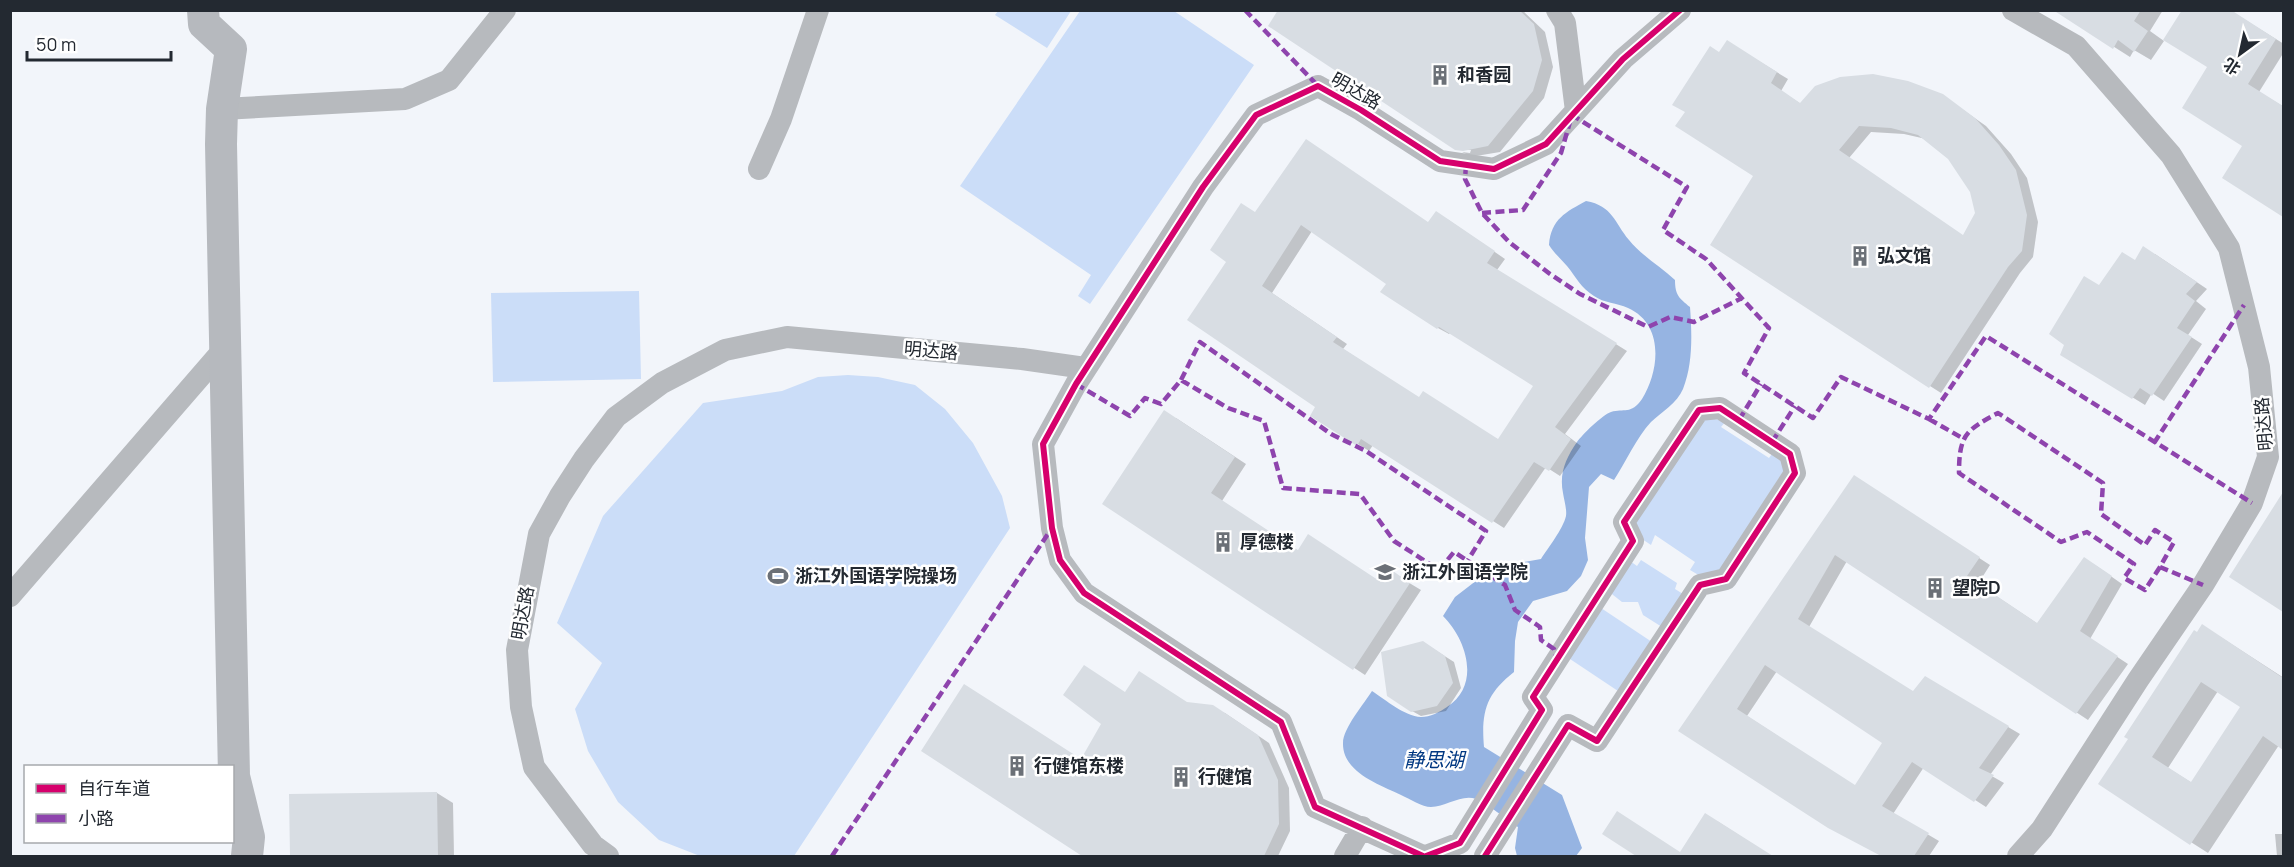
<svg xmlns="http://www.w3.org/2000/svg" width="2294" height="867" viewBox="0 0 2294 867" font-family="Manrope,'Noto Sans SC',sans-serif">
<rect width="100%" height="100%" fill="#f2f5fa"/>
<path fill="#cbddf8" d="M 998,11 L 998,10 L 1071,11 L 1047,48 L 995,15 Z
M 1080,11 L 1174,11 L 1254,65 L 1090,304 L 1078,296 L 1091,275 L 960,186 Z
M 639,291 L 641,379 L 493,382 L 491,293 Z
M 848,375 L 878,377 L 915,385 L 945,409 L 973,443 L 1002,496 L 1010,528 L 794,856 L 700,856 L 659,840 L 618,802 L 588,751 L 575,709 L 602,663 L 557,623 L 603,516 L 703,403 L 782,391 L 818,377 Z
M 1703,417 L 1726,421 L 1721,427 L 1769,458 L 1774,451 L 1786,467 L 1716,577 L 1702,577 L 1690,570 L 1695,562 L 1655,535 L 1651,545 L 1639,537 L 1633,518 Z
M 1641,560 L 1677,583 L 1675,589 L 1683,594 L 1662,627 L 1643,615 L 1638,602 L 1622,602 L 1608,591 L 1630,561 L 1637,566 Z
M 1601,608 L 1652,642 L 1618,691 L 1567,657 Z"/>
<path fill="#96b4e2" d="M 1586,201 C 1613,206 1614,222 1629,240 C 1641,255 1661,267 1675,280 C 1675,295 1679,298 1690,307 C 1692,334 1693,364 1683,389 C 1677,403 1662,412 1651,422 C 1637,437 1625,463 1614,480 L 1601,474 L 1589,487 L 1585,538 L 1588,560 L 1581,576 L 1567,591 L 1533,601 L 1518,622 L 1515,641 L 1514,672 C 1486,694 1481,712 1484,747 L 1562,795 L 1582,848 L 1576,856 L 1517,856 L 1515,848 L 1518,827 C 1508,821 1486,802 1476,799 C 1461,794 1446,807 1431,807 C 1422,807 1410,799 1401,795 C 1380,785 1342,772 1343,743 C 1343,728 1364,704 1372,691 C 1386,700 1404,716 1421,717 C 1430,717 1440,712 1447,707 C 1481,685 1467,640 1443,616 L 1455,597 L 1494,567 L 1541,559 C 1548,548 1563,529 1566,516 C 1567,509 1564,500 1563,493 C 1559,473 1566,458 1577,442 C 1582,435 1602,415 1611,412 C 1624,408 1631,415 1642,399 C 1660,370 1664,324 1628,308 C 1617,303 1604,303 1594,296 C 1581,288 1576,277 1567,266 C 1561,259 1554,253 1549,245 C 1551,219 1566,212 1586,201 Z"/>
<path fill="#0003" fill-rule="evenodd" d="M 1280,10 L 1522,10 L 1545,32 L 1553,67 L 1544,98 L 1500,152 L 1476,156 L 1468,155 L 1462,152 L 1470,153 L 1471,150 L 1455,148 Z
M 2056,10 L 2163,10 L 2150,31 L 2164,41 L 2151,60 L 2134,50 L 2130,57 Z
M 2229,10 L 2284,44 L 2284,52 L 2259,92 L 2284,107 L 2284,215 L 2224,178 L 2244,146 L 2209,67 Z
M 1739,49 L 1788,79 L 1781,91 L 1801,104 L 1942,95 L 1986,126 L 2011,154 L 2027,178 L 2038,222 L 2033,257 L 2020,273 L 1941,393 L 1930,386 L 1755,175 L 1720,54 ZM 1871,132 L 1904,134 L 1926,139 L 1949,158 L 1971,192 L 1976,214 L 1964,237 L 1849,158 Z
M 1256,213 L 1429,223 L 1447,219 L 1505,259 L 1497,270 L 1627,351 L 1565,434 L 1581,446 L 1560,476 L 1546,467 L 1504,528 L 1373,445 L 1369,451 L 1358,444 L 1317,406 L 1228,261 ZM 1312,231 L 1388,283 L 1438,328 L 1449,334 L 1450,333 L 1535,386 L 1499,440 L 1420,399 L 1343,349 L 1347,344 L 1272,293 Z
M 2155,254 L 2207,289 L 2196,301 L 2206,309 L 2188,335 L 2202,344 L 2164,401 L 2152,393 L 2145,405 L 2062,354 L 2099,287 L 2135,262 Z
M 1176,418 L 1246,464 L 1222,501 L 1298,551 L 1382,584 L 1401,578 L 1421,590 L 1365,675 L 1104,503 Z
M 1865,484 L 1990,565 L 1978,584 L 2038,624 L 2095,565 L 2122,584 L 2090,639 L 2128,664 L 2088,720 L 1847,561 L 1809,627 L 1913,692 L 1925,678 L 2020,734 L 1990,775 L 2004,783 L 1986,807 L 1924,767 L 1893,814 L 1939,841 L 1929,856 L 1883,856 L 1841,834 L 1680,731 ZM 1777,671 L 1884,742 L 1856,787 L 1747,716 Z
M 2284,495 L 2284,610 L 2231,577 Z
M 2219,636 L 2284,678 L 2284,748 L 2279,745 L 2208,853 L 2100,784 ZM 2218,691 L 2242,707 L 2192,783 L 2168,768 Z
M 1432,648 L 1454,662 L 1461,688 L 1446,711 L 1421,716 L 1412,711 Z
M 1125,693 L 1225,713 L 1269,743 L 1289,788 L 1290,831 L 1278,856 L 1085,856 L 923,751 L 1082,760 Z
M 437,793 L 453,803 L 454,856 L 291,856 L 290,795 Z
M 1717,821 L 1771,856 L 1638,856 L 1604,834 L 1681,853 Z
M 2275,834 L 2284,834 L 2284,856 L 2277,856 Z"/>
<path fill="#d8dde3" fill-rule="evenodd" d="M 1278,10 L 1519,10 L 1534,24 L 1542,60 L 1533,91 L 1488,146 L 1463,151 L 1455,150 L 1268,26 Z
M 2053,10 L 2141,10 L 2134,21 L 2148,31 L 2134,52 L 2118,40 L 2113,49 Z
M 2182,10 L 2231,10 L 2276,39 L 2248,84 L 2283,106 L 2283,217 L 2222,178 L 2242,146 L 2182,108 L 2207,67 L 2163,40 Z
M 1727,40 L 1777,72 L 1771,83 L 1800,103 L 1815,86 L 1840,77 L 1873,74 L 1908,81 L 1943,94 L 1975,118 L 1999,145 L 2016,170 L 2027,215 L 2022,251 L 2008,267 L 1929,388 L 1710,245 L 1753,176 L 1675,126 L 1685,112 L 1672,105 L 1710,46 L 1719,52 ZM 1859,126 L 1891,128 L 1918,135 L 1948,159 L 1970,192 L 1975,213 L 1963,235 L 1839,150 Z
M 1306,139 L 1428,222 L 1436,211 L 1495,251 L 1487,263 L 1617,343 L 1555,427 L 1571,439 L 1549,471 L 1534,462 L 1492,523 L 1361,439 L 1357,446 L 1310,416 L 1315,407 L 1187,320 L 1226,262 L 1210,250 L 1241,203 L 1255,212 ZM 1301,225 L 1386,284 L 1380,292 L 1437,329 L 1439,327 L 1533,386 L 1498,439 L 1423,391 L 1419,397 L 1333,342 L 1337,337 L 1262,286 Z
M 2143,246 L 2197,282 L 2186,294 L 2195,301 L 2177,328 L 2192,337 L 2152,396 L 2140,388 L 2132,399 L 2060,355 L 2064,345 L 2049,334 L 2084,276 L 2099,285 L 2122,252 L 2135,260 Z
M 1164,410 L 1235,457 L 1211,493 L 1298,550 L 1308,534 L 1381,582 L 1390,569 L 1410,583 L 1353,670 L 1102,504 Z
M 1854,475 L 1980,557 L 1967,576 L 2037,623 L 2084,557 L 2112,576 L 2080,631 L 2118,656 L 2076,714 L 1835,555 L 1798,619 L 1913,691 L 1925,676 L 2009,726 L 1979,768 L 1994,775 L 1974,802 L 1912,762 L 1882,806 L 1929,833 L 1914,856 L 1881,856 L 1828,828 L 1678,731 ZM 1765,665 L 1882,743 L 1855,785 L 1737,709 Z
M 2283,492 L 2283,612 L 2229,577 Z
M 2202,624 L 2283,678 L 2283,750 L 2263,736 L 2190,845 L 2098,784 L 2128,739 L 2124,737 L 2194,630 L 2197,632 ZM 2201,682 L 2240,707 L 2191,782 L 2152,757 Z
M 1423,641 L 1445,656 L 1453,683 L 1437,706 L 1411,712 L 1387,696 L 1381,652 Z
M 1084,665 L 1125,692 L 1139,671 L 1187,702 L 1213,705 L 1258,735 L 1278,780 L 1279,824 L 1264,856 L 1082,856 L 921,751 L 964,684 L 1081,759 L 1101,724 L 1063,695 Z
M 437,792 L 438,856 L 290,856 L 289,794 Z
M 1617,811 L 1680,852 L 1705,813 L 1773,856 L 1636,856 L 1602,834 Z"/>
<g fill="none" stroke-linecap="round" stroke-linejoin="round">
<path stroke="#b7babe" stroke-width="22" d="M 1557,10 L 1565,23 L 1576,111
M 2013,10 L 2076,46 L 2171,155 L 2229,248 L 2259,367 L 2268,457 L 2252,503 L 2203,585 L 2138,680 L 2042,829 L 2018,856
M 222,109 L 405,99 L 449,80 L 505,10
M 759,169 L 781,119 L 818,10
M 10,596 L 224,349
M 608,856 L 593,845 L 534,767 L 521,707 L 517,650 L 539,534 L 560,496 L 584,459 L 616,417 L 662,383 L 725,350 L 787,337 L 1022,359 L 1085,368
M 1345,856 L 1362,827
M 1423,856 L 1315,807 L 1281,722 L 1084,593 L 1060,560 L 1052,528 L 1043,444 L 1076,384 L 1203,187 L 1256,115 L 1318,86 L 1361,110 L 1440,161 L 1494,169 L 1546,144 L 1623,59 L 1680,10
M 1426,856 L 1460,843 L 1542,710 L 1533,697 L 1633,541 L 1624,522 L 1699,410 L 1720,408 L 1790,454 L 1795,473 L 1726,579 L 1700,585 L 1597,741 L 1568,725 L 1485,856"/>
<path stroke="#b6b9be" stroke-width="32" d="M 203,10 L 204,24 L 231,49 L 222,109 L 221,144 L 234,776 L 249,837 L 247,856"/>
<path stroke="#8e44ad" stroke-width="4.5" stroke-dasharray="9 4.5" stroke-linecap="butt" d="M 1245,10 L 1318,86
M 1466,165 L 1465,179 L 1482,213 L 1509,242 L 1550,274 L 1580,294 L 1648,327 L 1670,317 L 1694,322 L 1742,298
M 1482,213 L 1523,210 L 1561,153 L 1572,115 L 1687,187 L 1663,230 L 1706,259 L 1769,328 L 1744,373 L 1813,418 L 1841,377 L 1929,419 L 1986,336 L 2252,503
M 1181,380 L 1200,342 L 1331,434 L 1366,451 L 1486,531 L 1468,560
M 1076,384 L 1130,416 L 1145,398 L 1161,404 L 1181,380 L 1228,408 L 1264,421 L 1283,488 L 1360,494 L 1394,541 L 1439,570 L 1454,552 L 1505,585 L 1515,610 L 1540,627 L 1541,640 L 1554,649 L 1557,660
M 1929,419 L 1964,439
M 1739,420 L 1761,384
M 1772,442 L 1795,406
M 2154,443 L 2244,305
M 2160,567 L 2145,590 L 2124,578 L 2134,564 L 2087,532 L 2061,542 L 1959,473 C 1959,435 1966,430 1998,413 L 2103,483 L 2101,514 L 2145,545 L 2155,530 L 2174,542 L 2160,567 L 2203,585
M 832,856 L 1052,528"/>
<g stroke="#fff" stroke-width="10">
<path id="cycleway" d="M 1423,856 L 1315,807 L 1281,722 L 1084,593 L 1060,560 L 1052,528 L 1043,444 L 1076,384 L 1203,187 L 1256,115 L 1318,86 L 1361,110 L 1440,161 L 1494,169 L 1546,144 L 1623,59 L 1680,10
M 1426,856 L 1460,843 L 1542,710 L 1533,697 L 1633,541 L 1624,522 L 1699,410 L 1720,408 L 1790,454 L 1795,473 L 1726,579 L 1700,585 L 1597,741 L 1568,725 L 1485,856"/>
</g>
<use href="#cycleway" stroke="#d6006c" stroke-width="6"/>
</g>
<defs>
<g id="building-bare" transform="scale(1.62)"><path d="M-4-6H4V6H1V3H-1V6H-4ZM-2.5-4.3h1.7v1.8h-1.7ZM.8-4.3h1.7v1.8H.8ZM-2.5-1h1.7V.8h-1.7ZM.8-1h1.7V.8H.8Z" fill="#6b7077" stroke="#fff" stroke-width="2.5" paint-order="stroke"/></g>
<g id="school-bare" transform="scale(1.62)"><path d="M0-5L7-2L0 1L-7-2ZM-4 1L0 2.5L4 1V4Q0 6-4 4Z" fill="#6b7077" stroke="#fff" stroke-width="2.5" paint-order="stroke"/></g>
<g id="stadium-bare" transform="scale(1.62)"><path d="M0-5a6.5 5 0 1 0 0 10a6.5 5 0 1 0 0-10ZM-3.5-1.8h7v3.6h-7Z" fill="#6b7077" stroke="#fff" stroke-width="2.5" paint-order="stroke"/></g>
</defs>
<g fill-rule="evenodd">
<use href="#building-bare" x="1440" y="75"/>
<use href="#building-bare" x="1860" y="256"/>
<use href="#building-bare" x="1223" y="542"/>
<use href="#school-bare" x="1385" y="572"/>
<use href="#stadium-bare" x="778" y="576"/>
<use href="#building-bare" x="1935" y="588"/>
<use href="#building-bare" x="1017" y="766"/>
<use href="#building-bare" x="1181" y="777"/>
</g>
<g text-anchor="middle" stroke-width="5" stroke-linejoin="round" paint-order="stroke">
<g font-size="18" font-weight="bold" fill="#232931" stroke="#fff" text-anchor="start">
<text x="1457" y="81">和香园</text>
<text x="1877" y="262">弘文馆</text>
<text x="1240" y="548">厚德楼</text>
<text x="1402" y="578">浙江外国语学院</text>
<text x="795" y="582">浙江外国语学院操场</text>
<text x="1952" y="594">望院D</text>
<text x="1034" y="772">行健馆东楼</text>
<text x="1198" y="783">行健馆</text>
</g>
<g font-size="18" fill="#232931" stroke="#fff">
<text transform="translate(1356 91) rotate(30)" y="6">明达路</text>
<text transform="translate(931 351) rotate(5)" y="6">明达路</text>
<text transform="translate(2264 424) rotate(-95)" y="6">明达路</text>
<text transform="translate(523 613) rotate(-80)" y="6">明达路</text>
</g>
<g font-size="20" font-style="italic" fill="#013882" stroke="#fff">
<text x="1434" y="767">静思湖</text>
</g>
</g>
<rect width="2294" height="867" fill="none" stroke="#232931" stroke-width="24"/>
<rect x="24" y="765" width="210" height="78" fill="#ffffff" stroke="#a7a9ad" stroke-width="1.5"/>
<rect x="36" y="784" width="30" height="9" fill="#d6006c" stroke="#a7a9ad" stroke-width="1.5"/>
<text x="78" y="795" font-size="18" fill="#232931">自行车道</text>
<rect x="36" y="814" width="30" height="9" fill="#8e44ad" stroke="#a7a9ad" stroke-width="1.5"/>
<text x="78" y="825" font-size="18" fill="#232931">小路</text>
<g transform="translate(2240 54) rotate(213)" stroke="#ffffff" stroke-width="4.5" paint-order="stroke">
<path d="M0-4.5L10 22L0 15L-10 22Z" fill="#232931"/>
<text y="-9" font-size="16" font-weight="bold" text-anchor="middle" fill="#232931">北</text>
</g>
<path d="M27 51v9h144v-9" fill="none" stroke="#232931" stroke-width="3"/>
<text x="36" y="51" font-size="18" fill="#232931" stroke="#ffffff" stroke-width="4.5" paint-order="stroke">50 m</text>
</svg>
